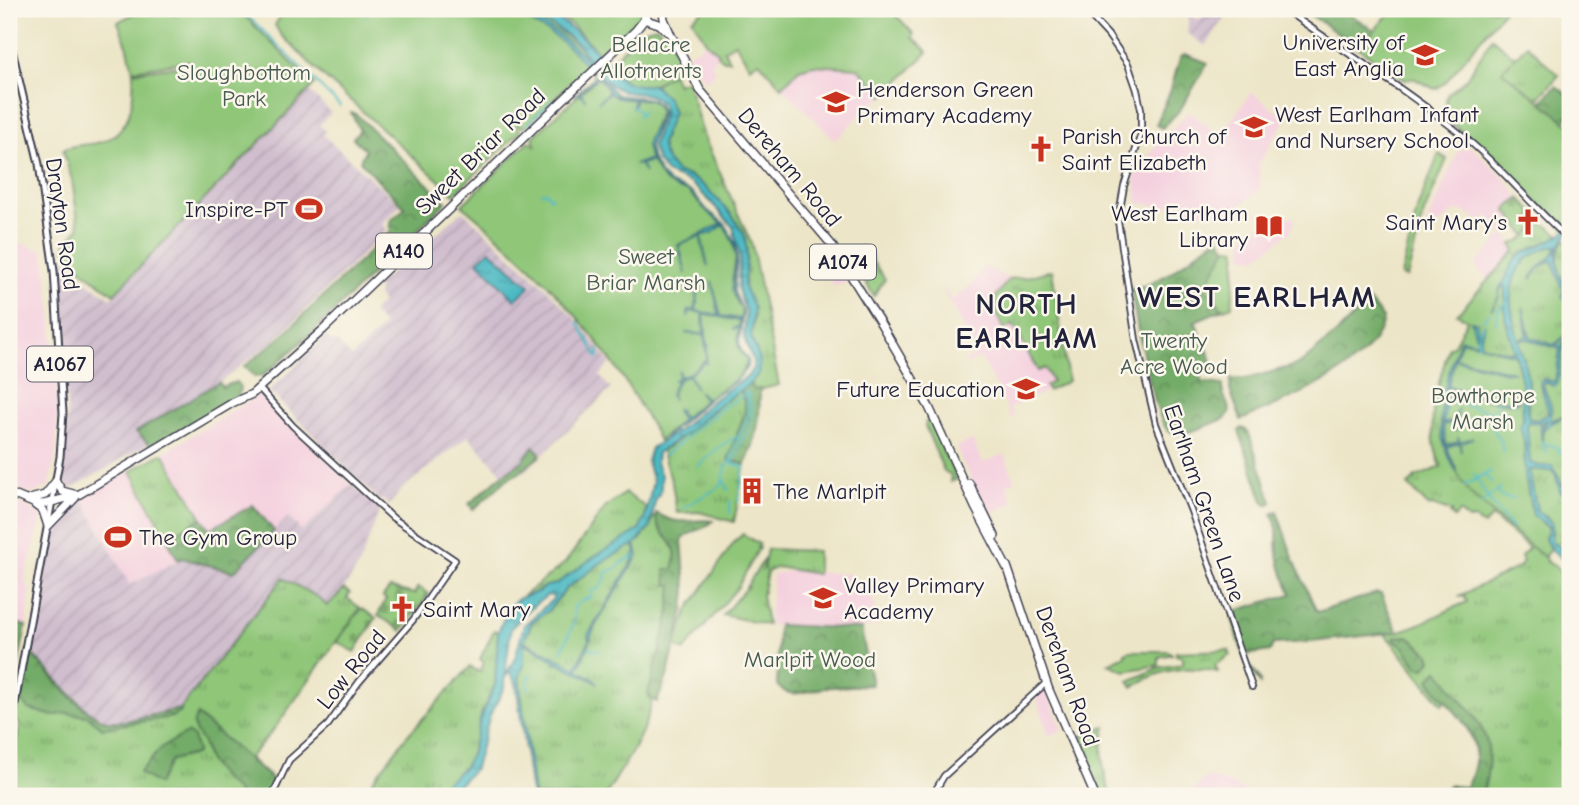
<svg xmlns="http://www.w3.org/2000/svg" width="1579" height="805" viewBox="0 0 1579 805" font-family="'Comic Neue',sans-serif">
<defs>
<pattern id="industrial-furrows" width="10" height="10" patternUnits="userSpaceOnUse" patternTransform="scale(1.75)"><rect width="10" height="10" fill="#d0bdce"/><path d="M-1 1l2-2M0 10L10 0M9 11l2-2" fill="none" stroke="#b2a2b2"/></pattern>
<pattern id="grass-tufts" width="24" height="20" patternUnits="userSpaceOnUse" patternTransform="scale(1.75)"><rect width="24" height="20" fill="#8fc678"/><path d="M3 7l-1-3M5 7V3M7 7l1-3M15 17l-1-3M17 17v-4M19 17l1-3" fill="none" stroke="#74a064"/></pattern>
<pattern id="forest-crowns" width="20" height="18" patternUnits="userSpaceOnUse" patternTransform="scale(1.75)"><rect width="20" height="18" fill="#73ab68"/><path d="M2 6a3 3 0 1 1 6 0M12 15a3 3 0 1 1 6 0" fill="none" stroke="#5e8b57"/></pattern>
<pattern id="cemetery-stones" width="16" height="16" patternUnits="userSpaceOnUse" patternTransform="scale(1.75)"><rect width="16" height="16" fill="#8fc678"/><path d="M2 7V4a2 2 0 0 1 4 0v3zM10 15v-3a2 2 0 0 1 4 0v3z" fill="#74a064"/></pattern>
<pattern id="water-ripples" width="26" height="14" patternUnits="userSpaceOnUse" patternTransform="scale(1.75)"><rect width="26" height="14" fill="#4bb9c2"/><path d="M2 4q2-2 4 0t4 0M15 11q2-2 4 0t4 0" fill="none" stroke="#3e969f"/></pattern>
</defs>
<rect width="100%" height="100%" fill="#fbf7ec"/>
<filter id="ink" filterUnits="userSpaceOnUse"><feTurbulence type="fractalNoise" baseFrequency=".0143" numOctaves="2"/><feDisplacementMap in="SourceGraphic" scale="14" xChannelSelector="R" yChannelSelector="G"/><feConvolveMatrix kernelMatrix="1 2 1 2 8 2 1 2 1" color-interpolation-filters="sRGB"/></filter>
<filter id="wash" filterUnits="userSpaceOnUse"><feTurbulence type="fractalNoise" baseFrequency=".00686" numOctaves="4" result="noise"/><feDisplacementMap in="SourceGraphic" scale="28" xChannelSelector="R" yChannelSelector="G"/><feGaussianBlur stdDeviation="1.57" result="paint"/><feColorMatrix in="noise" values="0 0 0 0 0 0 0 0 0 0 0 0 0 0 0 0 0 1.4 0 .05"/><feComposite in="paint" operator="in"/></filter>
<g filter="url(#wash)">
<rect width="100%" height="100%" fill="#ece5c7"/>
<path fill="#f4cfde" d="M 707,43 L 719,53 L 711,65 L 716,72 L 705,81 L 688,54 Z
M 813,65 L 859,68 L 884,96 L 864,111 L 835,140 L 782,87 L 799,69 Z
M 1251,92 L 1286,119 L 1259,163 L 1260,188 L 1258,191 L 1227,215 L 1138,203 L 1135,176 L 1156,145 L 1189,112 L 1221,136 Z
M 1471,147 L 1503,177 L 1520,198 L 1506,210 L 1515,222 L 1503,230 L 1515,251 L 1489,280 L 1475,266 L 1503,235 L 1488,215 L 1482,222 L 1463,211 L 1455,211 L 1431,231 L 1426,225 L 1458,151 Z
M 1279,213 L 1295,219 L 1291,231 L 1256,258 L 1243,257 L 1244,236 Z
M 9,239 L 44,251 L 51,309 L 57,406 L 56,454 L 49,486 L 33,494 L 9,486 Z
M 828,245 L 851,281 L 834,286 L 816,255 Z
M 984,266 L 1009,279 L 1027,277 L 1052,270 L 1068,381 L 1010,408 L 1014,417 L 1011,418 L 997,386 L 995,386 L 981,358 L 967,364 L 965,361 L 978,353 L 942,289 L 944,287 L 952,300 L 972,285 Z
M 259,395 L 351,484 L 302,531 L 288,517 L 274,531 L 253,505 L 209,530 L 163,453 Z
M 972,440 L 983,463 L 1004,454 L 1015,481 L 1006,485 L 1014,503 L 991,513 L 980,493 L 976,490 L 956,447 Z
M 131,471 L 178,560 L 130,586 L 82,498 Z
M 9,499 L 35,510 L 40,514 L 42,520 L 24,579 L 30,591 L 26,626 L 9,621 Z
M 791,571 L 850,574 L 853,584 L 870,581 L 878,626 L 843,630 L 769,625 L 773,574 Z
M 1041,691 L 1047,692 L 1062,730 L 1049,736 L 1036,696 Z
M 1206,777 L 1231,784 L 1256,796 L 1196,796 L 1192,791 Z"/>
<path fill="url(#industrial-furrows)" d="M 1207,9 L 1230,9 L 1206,46 L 1187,33 L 1189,16 L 1200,19 Z
M 309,91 L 331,113 L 319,125 L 326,131 L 323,135 L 400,205 L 382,224 L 387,230 L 273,341 L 219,383 L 136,432 L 150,443 L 71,489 L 62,480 L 67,442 L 67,397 L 61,289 L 56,257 L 64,257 L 84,280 L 111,298 Z
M 463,211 L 545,287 L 582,326 L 610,363 L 600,376 L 611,389 L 526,470 L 507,479 L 468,436 L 403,488 L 389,505 L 382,499 L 380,501 L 269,391 L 326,336 L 333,343 L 336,341 L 352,357 L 384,326 L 372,313 L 382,302 L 378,298 L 378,285 Z
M 351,484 L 380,509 L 359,565 L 344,589 L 327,606 L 319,598 L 283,578 L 180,709 L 125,721 L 103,721 L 86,709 L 28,650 L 36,614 L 42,600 L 49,541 L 54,523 L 69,506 L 82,498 L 130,585 L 182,558 L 234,572 L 288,517 L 302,531 Z"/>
<path fill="url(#grass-tufts)" stroke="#58745a" stroke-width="2" d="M 1527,45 L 1559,75 L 1537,100 L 1501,71 Z
M 672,73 L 677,84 L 687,80 L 703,135 L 752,245 L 779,385 L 754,391 L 750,384 L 758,374 L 757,353 L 751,337 L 754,316 L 744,287 L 747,251 L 744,234 L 731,214 L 703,185 L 689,176 L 677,173 L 670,167 L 661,148 C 665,118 686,112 654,85 Z
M 1439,154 L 1447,159 L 1424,213 L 1407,277 L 1401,276 L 1418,206 Z
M 1542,222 L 1561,236 L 1534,247 L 1517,257 L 1503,287 L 1506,289 L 1506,322 L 1515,352 L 1526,465 L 1546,561 L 1556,567 L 1570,586 L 1570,796 L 1462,796 L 1447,787 L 1450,785 L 1462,788 L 1466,787 C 1468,781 1472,777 1473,772 C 1482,743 1463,720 1447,700 L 1442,704 L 1385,634 C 1415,630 1439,613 1467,602 L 1464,596 L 1460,597 L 1459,596 L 1519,567 L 1523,562 L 1521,556 L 1529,548 L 1492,517 L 1484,526 L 1474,519 L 1468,520 L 1460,512 L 1454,518 L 1450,514 L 1452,512 L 1432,505 L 1429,507 L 1408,485 L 1414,480 L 1414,478 L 1441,467 C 1423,422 1437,391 1449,347 L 1453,346 L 1467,320 L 1457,314 L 1515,251 L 1512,244 L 1519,242 Z
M 1565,239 L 1570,244 L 1570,299 L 1566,295 C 1562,275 1551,258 1565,239 Z
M 1557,245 C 1554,262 1539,262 1531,279 L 1540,267 L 1552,260 L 1563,289 L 1564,300 L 1570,303 L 1570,335 C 1555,347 1560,366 1555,382 L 1544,379 L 1540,386 L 1547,401 L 1549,414 L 1536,420 L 1528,417 C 1528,403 1529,388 1527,374 C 1523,356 1516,339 1512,321 C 1505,282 1518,253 1557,245 Z
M 861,247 L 866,256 L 871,254 L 872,261 L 885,279 L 874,296 L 849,254 Z
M 1052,270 L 1068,381 L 1048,391 L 1046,386 L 1052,382 L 1045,368 L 1038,371 L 1013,325 L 1004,329 L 991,303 L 1009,279 L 1027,277 Z
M 1570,340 L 1570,413 L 1550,421 C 1555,407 1546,397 1543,384 L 1545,382 L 1554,386 C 1563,372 1557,352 1570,340 Z
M 741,390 L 746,409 L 728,460 L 745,464 L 734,522 L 699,512 L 677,513 L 672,483 L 661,449 L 669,447 L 725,400 Z
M 1570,414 L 1570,483 L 1560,485 L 1560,479 L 1549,466 L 1540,466 L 1530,463 L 1527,427 L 1528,422 L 1537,423 L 1548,420 L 1542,426 L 1541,437 C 1544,423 1558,420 1570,414 Z
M 930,420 L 933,422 L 942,450 L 958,479 L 950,482 L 951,475 L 944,471 L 925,426 L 926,422 Z
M 163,453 L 202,518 L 167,538 L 131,471 Z
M 1529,469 L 1552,471 C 1561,480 1556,491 1570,497 L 1570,529 L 1559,543 L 1567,536 L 1570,538 L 1570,558 L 1551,540 L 1553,529 L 1549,519 L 1537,511 Z
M 625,493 L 646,507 L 645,518 L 639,530 L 556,584 C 553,586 550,585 546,586 C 538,589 533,596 524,595 L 565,563 L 606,507 Z
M 653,517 L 656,518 C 660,533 673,540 676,554 L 669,617 L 649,697 L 652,700 C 646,734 623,767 605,796 L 534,796 L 519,677 L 524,664 L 524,642 L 528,645 L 524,641 L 532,622 L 548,611 L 567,588 L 605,560 L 640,540 L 650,528 Z
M 767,549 L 817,551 L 817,574 L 777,567 L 767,572 L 762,595 L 767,625 L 723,615 L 745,589 L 764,559 L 763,570 Z
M 283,578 L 319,598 L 327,606 L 344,589 L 350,593 L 347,598 L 360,608 L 275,728 L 249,758 L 274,781 L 269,796 L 9,796 L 9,784 L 20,725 L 15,719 L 28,650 L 86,709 L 103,721 L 125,721 L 180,709 Z
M 494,630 L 498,632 L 495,685 L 482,712 L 471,755 L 464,767 L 442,786 L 416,796 L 361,796 L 406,737 L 470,667 L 480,672 L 484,662 L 480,659 Z
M 1229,650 L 1230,655 L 1215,665 L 1218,672 C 1188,665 1159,669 1133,687 L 1129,681 L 1154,670 L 1155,668 L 1183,664 L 1183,657 L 1176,655 L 1176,652 Z
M 1106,727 C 1099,751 1103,773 1111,796 L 1100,796 L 1081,753 L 1083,747 L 1079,737 Z"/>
<path fill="url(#forest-crowns)" stroke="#4a6652" stroke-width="2" d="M 1302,9 L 1342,9 L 1418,59 L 1437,88 L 1413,78 L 1405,80 Z
M 1185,54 L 1208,63 L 1180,110 L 1162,128 L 1156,125 L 1171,89 L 1180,58 Z
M 1556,86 L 1570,96 L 1570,114 L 1565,122 L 1535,105 L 1540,103 Z
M 351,113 L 356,114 L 446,202 L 312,333 L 264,375 L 255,377 L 244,367 L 282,336 L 391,231 L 390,221 L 405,208 L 360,161 L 365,150 L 353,138 L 360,130 Z
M 1219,236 L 1227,248 L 1206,285 L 1208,291 L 1223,309 L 1195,321 L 1214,366 L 1214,370 L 1202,369 L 1201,382 L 1223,385 L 1223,393 L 1230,411 L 1226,418 C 1213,423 1183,438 1170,432 C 1154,425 1134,310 1131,289 C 1161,286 1195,253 1219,236 Z
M 1369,301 L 1383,318 C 1378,367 1280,403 1241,420 L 1230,390 L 1231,379 L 1246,379 L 1300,364 L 1337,333 Z
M 219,382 L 222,387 L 236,382 L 240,387 L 239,395 L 152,446 L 136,432 Z
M 750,384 L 754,390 L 760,389 C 760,416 758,440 745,464 L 728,460 L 746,409 L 741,390 Z
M 1242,428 L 1248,431 L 1272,502 L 1268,505 L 1263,501 L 1239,431 Z
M 533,446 L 540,453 L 540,456 L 519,473 L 507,479 L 473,510 L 469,504 L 501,476 L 523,461 Z
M 253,505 L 274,531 L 234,572 L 182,558 L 178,560 L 167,538 L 202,518 L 210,529 Z
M 1277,511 L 1293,558 L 1317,612 L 1377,593 L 1381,594 L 1398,632 L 1311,642 L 1273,644 L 1270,651 L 1244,655 C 1246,666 1260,672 1260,683 L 1246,663 L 1232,619 L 1233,614 L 1239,610 L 1291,594 C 1287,583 1281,572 1279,560 C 1274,541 1282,533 1272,514 Z
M 656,513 C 661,515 666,519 672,520 C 685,524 699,518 713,521 C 704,531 689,530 682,540 L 686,590 L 684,609 L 668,674 L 657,702 L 652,700 L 648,693 L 669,617 L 672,585 L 667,585 L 665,569 L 673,569 C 684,536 655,541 656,513 Z
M 9,621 L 26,626 L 11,702 L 9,700 Z
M 778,625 L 861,629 L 872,685 C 857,686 840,686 825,688 C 809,690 789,701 777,685 Z
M 1409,636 L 1429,654 L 1431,660 L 1425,668 L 1418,667 L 1404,647 L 1394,639 L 1395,637 Z
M 28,650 C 47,670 87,723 115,722 C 136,721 159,714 180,709 L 181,712 L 172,717 L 102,728 L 88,716 L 67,713 L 53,716 L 29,709 L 19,699 Z
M 1438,670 C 1445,678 1451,687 1458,696 C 1489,732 1496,749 1482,796 L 1464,796 L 1448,786 L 1466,787 C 1468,781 1472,777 1473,772 C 1487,728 1445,709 1429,679 Z
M 197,715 L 274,781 L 269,796 L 241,796 C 231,785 213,772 207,757 C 205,751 205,746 201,740 C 195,730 190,726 197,715 Z
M 187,733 L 193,737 L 197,751 L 195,754 L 171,760 L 158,784 L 139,773 L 162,747 Z"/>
<path fill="url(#cemetery-stones)" stroke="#58745a" stroke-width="2" d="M 1520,198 L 1542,222 L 1526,236 L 1506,210 Z
M 418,587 L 429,594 L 402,631 L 378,615 L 386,599 L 383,597 L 390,588 L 414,594 Z
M 361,608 L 376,618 L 355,652 L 337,642 Z"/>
<path fill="#8fc678" stroke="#58745a" stroke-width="2" d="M 142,9 L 168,9 L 176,16 L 183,9 L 238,9 L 314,85 L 114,294 L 83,271 L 64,248 L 66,246 L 65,244 L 79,228 L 72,180 L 63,150 C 76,143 87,146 101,142 C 131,133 135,99 133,72 L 191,65 L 190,61 L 133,70 L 128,48 L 118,22 Z
M 285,9 L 642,9 L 638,20 L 600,54 L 572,25 L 560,18 L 555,28 L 579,46 L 591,63 L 524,128 L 517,124 L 520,132 L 454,194 L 321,74 L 280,34 L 275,25 Z
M 705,9 L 809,9 L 811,11 L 814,9 L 890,9 L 914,34 L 912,37 L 928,52 L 884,96 L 858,68 L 813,65 L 799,69 L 782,87 L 759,61 L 750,67 L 735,43 L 724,50 L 729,60 L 724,60 L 718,55 L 719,53 L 707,43 L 692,19 Z
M 1393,9 L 1505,9 L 1445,83 L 1435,89 L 1413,78 L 1405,80 L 1359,48 Z
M 656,26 L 670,39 L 683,66 C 651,88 635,98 607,64 L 646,29 Z
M 1492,38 L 1515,57 L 1502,71 L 1570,125 L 1570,225 L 1565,229 L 1519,185 L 1497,160 L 1444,117 L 1447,95 L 1466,79 Z
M 598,77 C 604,83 610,95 619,98 C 635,103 653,92 660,112 L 650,136 L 647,149 L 650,160 L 664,181 L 677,189 L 688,191 L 707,211 L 725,226 L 733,242 L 736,258 L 732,279 L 734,296 L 742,310 L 738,340 L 740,350 L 747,359 L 747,367 L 736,380 L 700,404 L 659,441 C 654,429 648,420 641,408 C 597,329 531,263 462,205 L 529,141 L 535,145 L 533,137 Z
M 1227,248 L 1237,249 L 1232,306 L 1223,309 L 1208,291 L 1206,285 Z
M 1462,340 L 1515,354 L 1522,382 L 1525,476 L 1531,508 L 1541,522 L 1549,528 L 1545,538 L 1550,549 L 1544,557 L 1494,515 L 1469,492 L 1458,474 L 1447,447 L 1443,425 L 1445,397 L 1454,358 Z
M 743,534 L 759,544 L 757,547 L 759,548 L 738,587 L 684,651 L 675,646 L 688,610 L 735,541 Z
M 1130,651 L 1168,651 L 1172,654 L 1159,657 L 1159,665 L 1125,671 L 1108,664 L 1125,656 L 1125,653 Z"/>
<path fill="url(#water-ripples)" stroke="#366e7e" stroke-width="2" fill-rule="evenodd" d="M 504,9 C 530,9 572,43 589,62 L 588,67 L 594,77 L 598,75 L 617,95 C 633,99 656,92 662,113 L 649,146 L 651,157 L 660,174 L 670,184 L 692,192 L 707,210 L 725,224 L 735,243 L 737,257 L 734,292 L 743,312 L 739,342 L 741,351 L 748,360 L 747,367 L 736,381 L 712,396 L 665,438 L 682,420 L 677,413 L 676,408 L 678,411 L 680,410 L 679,413 L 684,418 L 705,400 L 698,391 L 707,399 C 721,388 746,380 747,359 C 738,350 736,341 739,328 L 733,329 L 739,326 L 740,321 L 704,314 L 707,345 L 709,346 L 707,348 L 706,365 L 706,360 L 689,375 L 696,389 L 688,375 L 678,380 L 671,394 L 673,400 L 670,395 L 676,381 L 674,380 L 678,377 L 679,370 L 679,377 L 690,373 L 707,358 L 704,335 L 685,333 L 704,334 L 703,313 L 690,311 L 688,317 L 688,310 L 694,310 L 699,286 L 696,311 L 719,315 L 712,281 L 721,316 L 741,319 L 742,310 L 732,290 L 736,258 L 733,242 L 724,225 L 712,233 L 701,236 L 708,267 L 700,236 L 679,245 L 686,274 L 678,245 L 722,224 L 707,211 L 689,191 L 677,189 L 664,181 L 651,161 L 641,164 L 645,173 L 640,164 L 634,165 L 650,159 C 648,154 646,148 647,142 C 650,129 670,113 653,102 C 647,98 642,98 636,99 L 632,108 L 634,99 L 619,98 L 609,93 L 598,102 L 609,91 L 598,77 L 580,91 L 586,100 L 579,93 L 574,96 L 594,77 C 572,42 541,26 504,9 Z
M 523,9 C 552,9 582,35 601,56 C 608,63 613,75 622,80 C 632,86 643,85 654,85 L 668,99 L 673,112 L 661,144 L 664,156 L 677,173 L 689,176 L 703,185 L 731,214 L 744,234 L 747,251 L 744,287 L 754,309 L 751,337 L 760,360 L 758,374 L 750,384 L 715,408 L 687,433 L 657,453 L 656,462 L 661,476 L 661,490 L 655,502 L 650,528 L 635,544 L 638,556 L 595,626 L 588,645 L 589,648 L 586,650 L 581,664 L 577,669 L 594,679 L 596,682 L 561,664 L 557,662 L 555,665 L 556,661 L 524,643 L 524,664 L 519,678 L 534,796 L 532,796 L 530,787 L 516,683 L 510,672 L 505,677 L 504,688 L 490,715 L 475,768 L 459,784 L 441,796 L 416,796 L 442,786 L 464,767 L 471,755 L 480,720 L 495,685 L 498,632 L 509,606 L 520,598 L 540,591 L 546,586 L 556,584 L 594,557 L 639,530 L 645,518 L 653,482 L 647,461 L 651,448 L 674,434 L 673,431 L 676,433 L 713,400 L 748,376 L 753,368 L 753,361 L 744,337 L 746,313 L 738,289 L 740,256 L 733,227 L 712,203 L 691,183 L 666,173 L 656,159 L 652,146 L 664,114 L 662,104 C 647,88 635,98 618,89 C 599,80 591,59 578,45 C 563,30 542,20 523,9 ZM 633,545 L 636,551 L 633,557 L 634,559 L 588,635 L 589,641 L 576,668 L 524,641 L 532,622 L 548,611 L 567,588 L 605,560 ZM 548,595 L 553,596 L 553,599 L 524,625 L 514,662 L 505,674 L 511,628 L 532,607 Z
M 1570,228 C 1570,236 1566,235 1562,242 C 1553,257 1559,275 1568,288 L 1566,295 L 1570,299 L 1570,303 L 1562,297 L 1563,289 L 1552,260 L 1540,267 L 1531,279 C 1540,261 1551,263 1558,246 C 1546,245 1535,254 1524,260 L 1524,264 L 1522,263 C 1497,297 1521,339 1527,375 C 1529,389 1525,406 1529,419 L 1537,420 L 1549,414 L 1540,382 L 1544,379 L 1555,382 L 1560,349 L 1527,339 L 1520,340 L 1527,335 L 1523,307 L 1530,337 L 1554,345 L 1565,336 L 1556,345 L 1560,347 L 1570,335 L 1570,340 L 1563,348 L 1558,382 L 1554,386 L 1545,382 L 1543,384 C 1546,397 1555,407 1550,421 L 1570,414 L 1565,416 L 1564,422 L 1563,417 L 1543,429 L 1542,442 L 1540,424 L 1544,427 L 1547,420 L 1537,423 L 1528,422 L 1527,427 L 1530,463 L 1540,466 L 1552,466 L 1560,479 L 1561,485 L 1570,483 L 1562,490 L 1570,497 L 1560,492 L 1556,476 L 1552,471 L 1529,469 L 1537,511 L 1552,523 L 1551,540 L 1570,558 L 1570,570 C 1564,556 1550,553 1545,539 L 1549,527 L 1533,515 L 1525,476 L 1525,445 L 1520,426 L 1523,420 L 1522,382 L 1516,355 L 1493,349 L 1515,352 L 1505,317 L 1505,286 L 1500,289 L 1498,299 L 1491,310 L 1499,296 L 1499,289 C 1508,281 1508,264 1518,257 C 1533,247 1555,241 1570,228 Z
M 490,250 L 530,286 L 515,300 L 478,261 Z
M 1471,321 L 1476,322 L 1478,336 L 1485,324 C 1483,332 1479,336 1481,345 L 1491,348 L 1462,340 L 1455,358 L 1514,372 L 1507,372 L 1455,359 L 1448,386 L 1497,401 L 1518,400 L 1518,402 L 1502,403 L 1448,388 L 1443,423 L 1455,422 L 1458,408 L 1456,422 L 1459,422 L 1456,423 L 1457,431 L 1455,423 L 1443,425 L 1446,445 L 1458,442 L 1458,437 L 1460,442 L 1473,438 L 1460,443 L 1461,452 L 1459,443 L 1447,447 L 1457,473 C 1451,462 1445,450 1442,437 C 1437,410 1449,364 1461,339 L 1478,343 Z"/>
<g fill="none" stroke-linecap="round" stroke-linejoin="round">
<path stroke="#4bb9c2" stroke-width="2" d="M 241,9 L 340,106
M 365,12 L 368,15
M 633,106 L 641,114
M 638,116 L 643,111
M 527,125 L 552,101
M 541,193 L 546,192 L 551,198
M 1483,320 L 1489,313
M 578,322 L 598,358 L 599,349
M 1496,323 L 1498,310 L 1505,303
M 1479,346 L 1477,338 L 1483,324
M 1569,366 L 1570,367
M 1566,380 L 1570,373
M 1445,400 L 1493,412
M 1497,402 C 1493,416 1489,430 1501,440 L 1503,453
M 1542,442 L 1556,447 L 1562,454
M 1542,443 L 1547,454
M 665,455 L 721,409 L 748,392 L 752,409 L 750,428 L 742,440 L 736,458 L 726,467 L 721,486 L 683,508
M 697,467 L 719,447 L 736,437
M 1474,474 L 1488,499 L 1512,528
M 1485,476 L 1492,482
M 723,478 L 728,490
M 1465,485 L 1491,471
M 1497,492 L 1501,497 L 1514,499
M 730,501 L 730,513
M 738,502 L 744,467 L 730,463 C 733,433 754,427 745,394
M 1481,504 L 1500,488
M 589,648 L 599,651
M 561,652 L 574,623 L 574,607 L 581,601 L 591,597 L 591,591 L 599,589 L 606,578 L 605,573 L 618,568 L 620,564 L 633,557
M 528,690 L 528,677 L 530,675 L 532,678"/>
</g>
</g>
<g filter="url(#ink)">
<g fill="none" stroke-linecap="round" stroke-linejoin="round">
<g stroke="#403f50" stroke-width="8">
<path id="secondary" d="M 1084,9 L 1108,35 L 1128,64 L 1137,90 L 1141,109 L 1141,134 L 1124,186 L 1118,221 L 1136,340 L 1156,424 L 1191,511 L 1252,687
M 1284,9 C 1343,51 1407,90 1463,136 C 1502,167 1532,207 1570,240
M 259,388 L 293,426 L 393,518 L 455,560 L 413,620 L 359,682 L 328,725 L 289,760 L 272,796
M 932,796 L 944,776 L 1046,683"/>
</g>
<g stroke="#403f50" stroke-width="9">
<path id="primary" d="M 9,37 L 39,164 L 54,271 L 63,413 L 60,457 L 9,737"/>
</g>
<g stroke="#403f50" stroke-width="10">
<path id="highway" d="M 663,9 L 664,19 L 671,35 L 700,90 L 831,244 L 881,324 L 929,407 L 975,507 L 1007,568
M 645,15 L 649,21 L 659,24 L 668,32
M 232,403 L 252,394 L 324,329 L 636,30 L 644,20 L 646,9
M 56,481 L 62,491 L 77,495
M 969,483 L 995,536
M 9,493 L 33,503 L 44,504 L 78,495 L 234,402
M 30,499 L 45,495 L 56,481
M 35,505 L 43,511 L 48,526
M 48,526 L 75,498
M 1007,566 L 1049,690 L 1095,796"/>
</g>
<use href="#secondary" stroke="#fff" stroke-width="4.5"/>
<use href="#primary" stroke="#fff" stroke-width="5"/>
<use href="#highway" stroke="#fff" stroke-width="7"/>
</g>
</g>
<defs>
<g id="university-bare" transform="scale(2.1)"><path d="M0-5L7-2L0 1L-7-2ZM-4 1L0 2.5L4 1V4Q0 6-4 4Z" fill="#c8321e" stroke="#fbf7ec" stroke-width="2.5" paint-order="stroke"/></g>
<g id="school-bare" transform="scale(2.1)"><path d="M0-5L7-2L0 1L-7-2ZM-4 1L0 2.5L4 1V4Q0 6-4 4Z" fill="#c8321e" stroke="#fbf7ec" stroke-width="2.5" paint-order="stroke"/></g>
<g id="church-bare" transform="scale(2.1)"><path d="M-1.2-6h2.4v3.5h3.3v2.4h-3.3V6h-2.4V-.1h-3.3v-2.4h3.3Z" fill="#c8321e" stroke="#fbf7ec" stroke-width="2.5" paint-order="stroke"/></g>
<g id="stadium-bare" transform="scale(2.1)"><path d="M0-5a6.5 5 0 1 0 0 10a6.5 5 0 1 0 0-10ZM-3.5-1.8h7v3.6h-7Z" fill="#c8321e" stroke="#fbf7ec" stroke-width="2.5" paint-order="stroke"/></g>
<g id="library-bare" transform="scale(2.1)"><path d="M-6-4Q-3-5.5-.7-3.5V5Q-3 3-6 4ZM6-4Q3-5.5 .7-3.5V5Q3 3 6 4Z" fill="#c8321e" stroke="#fbf7ec" stroke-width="2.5" paint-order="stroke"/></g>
<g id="building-bare" transform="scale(2.1)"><path d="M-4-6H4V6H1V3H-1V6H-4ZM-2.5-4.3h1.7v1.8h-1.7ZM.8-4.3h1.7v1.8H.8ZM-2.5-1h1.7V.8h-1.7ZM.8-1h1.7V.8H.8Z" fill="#c8321e" stroke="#fbf7ec" stroke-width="2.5" paint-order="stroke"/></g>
</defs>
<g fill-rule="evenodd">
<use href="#university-bare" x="1425" y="55"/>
<use href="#school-bare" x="836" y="102"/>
<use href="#school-bare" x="1254" y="127"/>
<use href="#church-bare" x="1041" y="149"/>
<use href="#stadium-bare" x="309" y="209"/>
<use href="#church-bare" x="1528" y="222"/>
<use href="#library-bare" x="1269" y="226"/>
<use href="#school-bare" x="1026" y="389"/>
<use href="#building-bare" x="752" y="491"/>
<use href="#stadium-bare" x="118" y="537"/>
<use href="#school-bare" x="823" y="598"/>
<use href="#church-bare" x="402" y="609"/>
</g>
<g text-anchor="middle" stroke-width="5" stroke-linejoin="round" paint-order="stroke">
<g fill="#fbf7ec" stroke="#636270" stroke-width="2">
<rect x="376" y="233.5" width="56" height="35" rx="5"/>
<rect x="810" y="244.5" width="66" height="35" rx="5"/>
<rect x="27" y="346.5" width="66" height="35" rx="5"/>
</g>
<g font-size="21" font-weight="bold" fill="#22223b">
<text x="404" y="258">A140</text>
<text x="843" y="269">A1074</text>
<text x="60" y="371">A1067</text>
</g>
<g font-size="23" fill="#22223b" stroke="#fbf7ec" text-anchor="start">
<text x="1404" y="50" text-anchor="end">University of<tspan x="1404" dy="26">East Anglia</tspan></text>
<text x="857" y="97">Henderson Green<tspan x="857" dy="26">Primary Academy</tspan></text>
<text x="1275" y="122">West Earlham Infant<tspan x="1275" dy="26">and Nursery School</tspan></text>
<text x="1062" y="144">Parish Church of<tspan x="1062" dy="26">Saint Elizabeth</tspan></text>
<text x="288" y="217" text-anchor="end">Inspire-PT</text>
<text x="1248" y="221" text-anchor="end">West Earlham<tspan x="1248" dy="26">Library</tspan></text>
<text x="1507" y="230" text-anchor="end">Saint Mary's</text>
<text x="1005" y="397" text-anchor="end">Future Education</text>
<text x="773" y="499">The Marlpit</text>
<text x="139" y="545">The Gym Group</text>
<text x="844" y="593">Valley Primary<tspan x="844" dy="26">Academy</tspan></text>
<text x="423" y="617">Saint Mary</text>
</g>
<g font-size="23" fill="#485b50" stroke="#fbf7ec">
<text x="651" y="52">Bellacre<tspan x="651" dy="26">Allotments</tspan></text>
<text x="244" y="80">Sloughbottom<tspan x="244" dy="26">Park</tspan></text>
<text x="646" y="264">Sweet<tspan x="646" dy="26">Briar Marsh</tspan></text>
<text x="1174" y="348">Twenty<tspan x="1174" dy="26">Acre Wood</tspan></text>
<text x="1483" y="403">Bowthorpe<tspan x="1483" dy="26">Marsh</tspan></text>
<text x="810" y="667">Marlpit Wood</text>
</g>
<g font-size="23" fill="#22223b" stroke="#fbf7ec">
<text transform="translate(480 151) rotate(-44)" y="8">Sweet Briar Road</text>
<text transform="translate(790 167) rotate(50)" y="8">Dereham Road</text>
<text transform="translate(63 224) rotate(82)" y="8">Drayton Road</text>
<text transform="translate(1205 503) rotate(71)" y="8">Earlham Green Lane</text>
<text transform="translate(351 669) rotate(-51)" y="8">Low Road</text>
<text transform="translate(1068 676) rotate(70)" y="8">Dereham Road</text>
</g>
<g font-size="30" font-weight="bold" letter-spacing="2" fill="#22223b" stroke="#fbf7ec">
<text x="1257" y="307">WEST EARLHAM</text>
<text x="1027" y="314">NORTH<tspan x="1027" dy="34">EARLHAM</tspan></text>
</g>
</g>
<rect width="1579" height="805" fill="none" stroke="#fbf7ec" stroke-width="35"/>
</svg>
